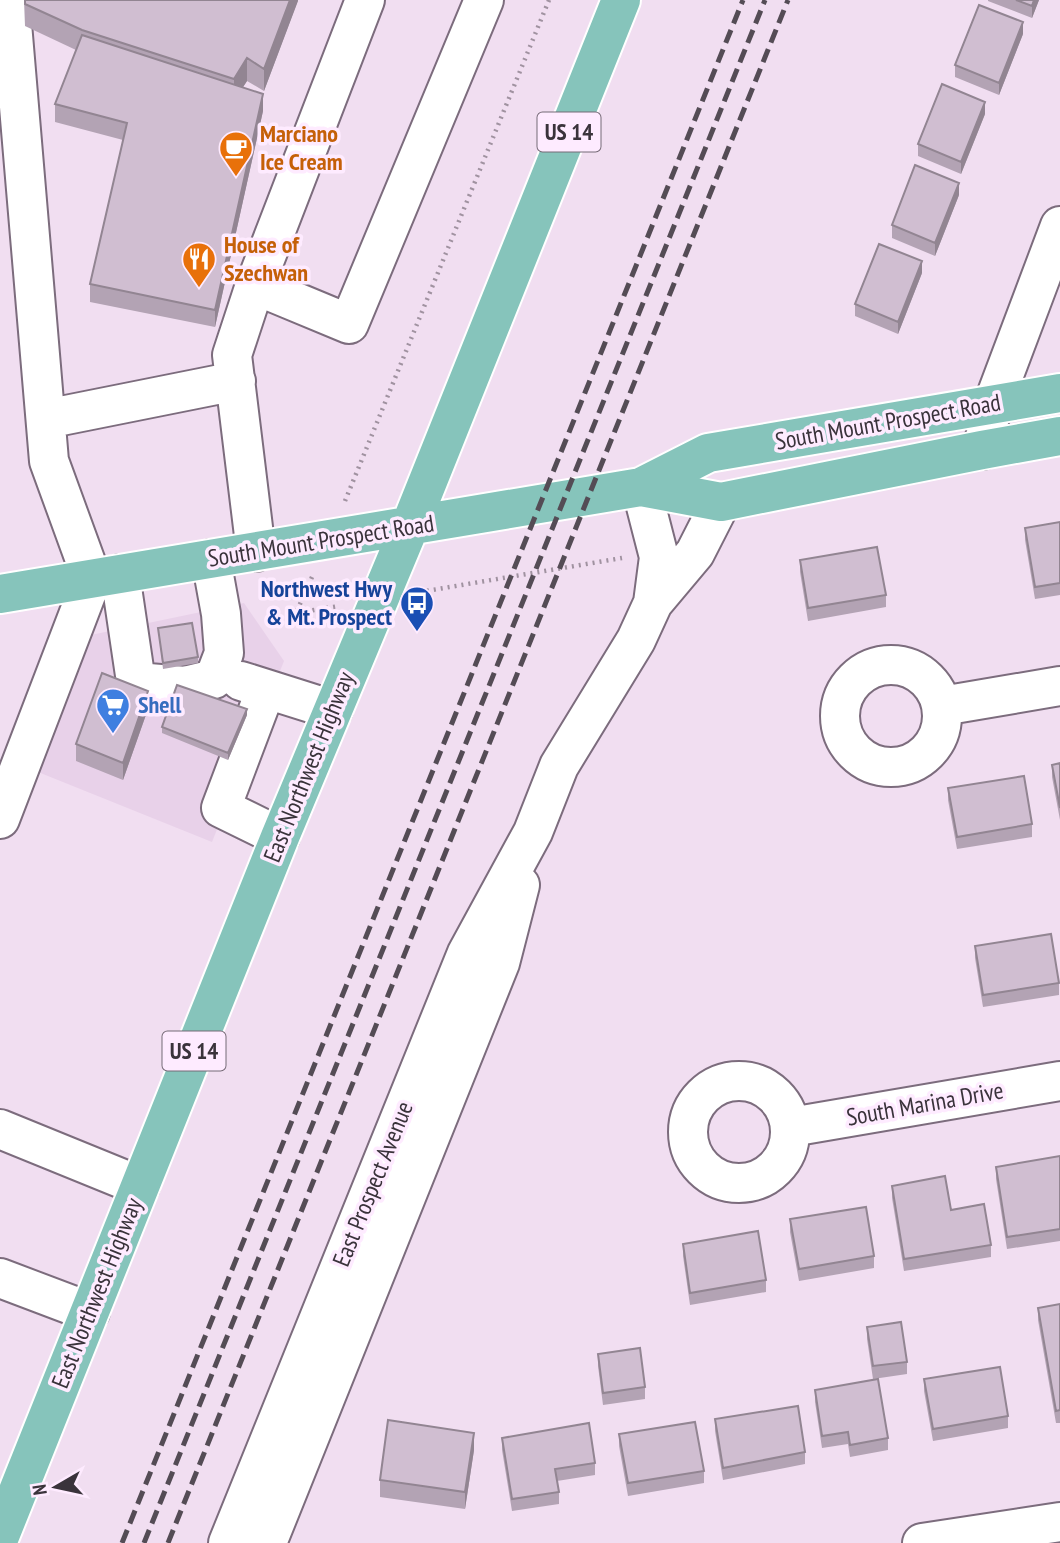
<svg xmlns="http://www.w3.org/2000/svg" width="1060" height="1543" viewBox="0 0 1060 1543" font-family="'PT Sans Narrow',sans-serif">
<rect width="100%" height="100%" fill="#f1def1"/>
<path fill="#e8d1e9" d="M 244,603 L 284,661 L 212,842 L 33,770 L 86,636 Z"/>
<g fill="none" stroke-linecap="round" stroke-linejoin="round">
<g stroke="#7c6c7d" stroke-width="42">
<path id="minor" d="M 255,285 L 349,324 L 484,0
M 46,419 L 236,381
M 982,450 L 993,404 L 1060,226
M 256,552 L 232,355 L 255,285 L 365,0
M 120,574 L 136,682 L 185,686 L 214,679 L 224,653 L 221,614 L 211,559
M 653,603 L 695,553 L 721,502
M840 716a51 51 0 1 1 102 0a51 51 0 1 1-102 0Z
M 241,681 L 333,710
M 266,689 L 221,808 L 280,837
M 942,706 L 1060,686
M 0,819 L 92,579 L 49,461 L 10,0
M688 1132a51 51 0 1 1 102 0a51 51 0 1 1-102 0Z
M 791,1127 L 1060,1081
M 0,1129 L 140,1186
M 0,1278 L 90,1312
M 228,1543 L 467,953 L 533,832 L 559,766 L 636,640 L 653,603 L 659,557 L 641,487
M 267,1543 L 500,963 L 520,885
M 922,1543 L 1060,1522"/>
</g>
<g stroke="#fff" stroke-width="42">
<path id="major" d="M 641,487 L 721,502 L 982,450 L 1060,436
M 0,594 L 641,487 L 708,453 L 1060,393
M 0,1536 L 280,837 L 410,526 L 621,0"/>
</g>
<path stroke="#a092a0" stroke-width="4.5" stroke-dasharray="2 5" stroke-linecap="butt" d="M 345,501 L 549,0
M 312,577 L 296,613 L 339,606
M 420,592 L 622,558"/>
<use href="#minor" stroke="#fff" stroke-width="38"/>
<use href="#major" stroke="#86c4bb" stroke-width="38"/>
<path stroke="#544c55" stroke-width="5" stroke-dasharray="14 7" stroke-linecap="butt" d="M 122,1543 L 743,0
M 144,1543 L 765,0
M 168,1543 L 788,0"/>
</g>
<path fill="#b3a3b4" d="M 24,0 L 298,0 L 264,91 L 247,81 L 243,87 L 263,111 L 215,327 L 90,302 L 90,284 L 123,140 L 55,122 L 55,104 L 76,50 L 25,26 Z
M 988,0 L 1039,0 L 1032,18 L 988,1 Z
M 1023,34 L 999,95 L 955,77 L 955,65 Z
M 985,114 L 961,174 L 918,156 L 918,144 Z
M 959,195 L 935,256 L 892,238 L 892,225 Z
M 922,273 L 898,334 L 855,316 L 855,304 Z
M 1060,522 L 1060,595 L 1035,599 L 1025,540 L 1025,528 Z
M 800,560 L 886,595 L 886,607 L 808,621 L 800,572 Z
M 158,628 L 198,657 L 198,663 L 163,669 Z
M 148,709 L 123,780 L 76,761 L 76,744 Z
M 247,715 L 228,760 L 162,733 L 162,727 Z
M 1060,763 L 1060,820 L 1052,777 L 1052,765 Z
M 948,788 L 1032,824 L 1032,837 L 957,849 L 948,800 Z
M 975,946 L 1059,983 L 1059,995 L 983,1007 L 975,958 Z
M 1060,1156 L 1060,1241 L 1007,1249 L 996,1179 L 996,1167 Z
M 892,1186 L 951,1210 L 991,1245 L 991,1257 L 904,1271 L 892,1198 Z
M 790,1219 L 874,1256 L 874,1268 L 799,1281 L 790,1232 Z
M 683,1244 L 766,1280 L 766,1292 L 690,1305 L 683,1256 Z
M 1060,1304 L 1060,1423 L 1056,1423 L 1038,1320 L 1038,1308 Z
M 867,1327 L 907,1362 L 907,1374 L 873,1379 L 867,1339 Z
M 598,1354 L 645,1387 L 645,1399 L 603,1405 L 598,1366 Z
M 924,1379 L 1008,1416 L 1008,1428 L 933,1441 L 924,1391 Z
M 815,1390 L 888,1438 L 888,1450 L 850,1457 L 848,1444 L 822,1448 L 815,1402 Z
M 715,1419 L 805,1452 L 805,1464 L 723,1480 L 715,1431 Z
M 619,1434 L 704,1471 L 704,1483 L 628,1496 L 619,1446 Z
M 502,1438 L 595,1463 L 595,1475 L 557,1481 L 559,1492 L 559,1504 L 512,1511 L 502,1450 Z
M 474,1450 L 465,1509 L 380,1497 L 380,1480 Z"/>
<path fill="#928592" d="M 290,0 L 298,0 L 298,1 L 264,91 L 264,69 Z
M 1034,0 L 1039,0 L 1032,18 L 1032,6 Z
M 1023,22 L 1023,34 L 999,95 L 999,83 Z
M 247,58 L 247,81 L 234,101 L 234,79 Z
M 263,94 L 263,111 L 215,327 L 215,310 Z
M 985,102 L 985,114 L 961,174 L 961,162 Z
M 959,183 L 959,195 L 935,256 L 935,243 Z
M 922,261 L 922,273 L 898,334 L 898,322 Z
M 148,691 L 148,709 L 123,780 L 123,763 Z
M 247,709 L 247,715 L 228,760 L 228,753 Z
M 474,1433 L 474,1450 L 465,1509 L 465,1492 Z"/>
<path fill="#d0bed1" stroke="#928592" stroke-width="2" d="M 25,0 L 290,0 L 264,69 L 247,58 L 234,79 L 82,30 L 25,4 Z
M 1016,0 L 1034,0 L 1032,6 Z
M 979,5 L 1023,22 L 999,83 L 955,65 Z
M 82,35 L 263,94 L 215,310 L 90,284 L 127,123 L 55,104 Z
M 942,84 L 985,102 L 961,162 L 918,144 Z
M 915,165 L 959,183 L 935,243 L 892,225 Z
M 879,244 L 922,261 L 898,322 L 855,304 Z
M 1060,522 L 1060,583 L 1035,587 L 1025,528 Z
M 877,547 L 886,595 L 808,608 L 800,560 Z
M 192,623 L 198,657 L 163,663 L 158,628 Z
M 102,673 L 148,691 L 123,763 L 76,744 Z
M 177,685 L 247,709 L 228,753 L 162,727 Z
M 1060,763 L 1060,808 L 1052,765 Z
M 1024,776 L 1032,824 L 957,837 L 948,788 Z
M 1051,934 L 1059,983 L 983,995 L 975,946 Z
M 1060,1156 L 1060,1229 L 1007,1237 L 996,1167 Z
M 945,1176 L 951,1210 L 984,1204 L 991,1245 L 904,1259 L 892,1186 Z
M 866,1207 L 874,1256 L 799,1269 L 790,1219 Z
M 758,1231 L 766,1280 L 690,1293 L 683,1244 Z
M 1060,1304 L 1060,1410 L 1056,1411 L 1038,1308 Z
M 901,1322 L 907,1362 L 873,1366 L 867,1327 Z
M 640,1348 L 645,1387 L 603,1393 L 598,1354 Z
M 1000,1367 L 1008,1416 L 933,1429 L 924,1379 Z
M 878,1379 L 888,1438 L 850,1445 L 848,1432 L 822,1436 L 815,1390 Z
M 798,1406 L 805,1452 L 723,1468 L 715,1419 Z
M 388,1420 L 474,1433 L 465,1492 L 380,1480 Z
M 695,1422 L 704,1471 L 628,1483 L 619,1434 Z
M 589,1423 L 595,1463 L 555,1469 L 559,1492 L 512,1499 L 502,1438 Z"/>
<defs>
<g id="cafe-pin" transform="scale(1.75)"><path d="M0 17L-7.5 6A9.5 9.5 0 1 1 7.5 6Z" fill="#e8710a" stroke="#feebff"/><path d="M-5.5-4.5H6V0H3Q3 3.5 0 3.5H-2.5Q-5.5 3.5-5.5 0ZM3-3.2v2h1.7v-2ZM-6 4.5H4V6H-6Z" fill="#fff"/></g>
<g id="restaurant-pin" transform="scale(1.75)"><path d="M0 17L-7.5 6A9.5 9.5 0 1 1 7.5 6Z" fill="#e8710a" stroke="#feebff"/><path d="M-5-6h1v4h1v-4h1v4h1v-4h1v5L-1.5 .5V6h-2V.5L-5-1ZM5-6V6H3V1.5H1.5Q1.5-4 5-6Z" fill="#fff"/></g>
<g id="bus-pin" transform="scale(1.75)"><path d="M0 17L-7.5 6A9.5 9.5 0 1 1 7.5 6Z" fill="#1a4fb4" stroke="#feebff"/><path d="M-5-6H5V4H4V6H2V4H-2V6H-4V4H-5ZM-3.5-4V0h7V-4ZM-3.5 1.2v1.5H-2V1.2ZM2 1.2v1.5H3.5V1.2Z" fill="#fff"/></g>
<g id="supermarket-pin" transform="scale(1.75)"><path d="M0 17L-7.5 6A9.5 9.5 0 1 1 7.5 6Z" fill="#3f7fe0" stroke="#feebff"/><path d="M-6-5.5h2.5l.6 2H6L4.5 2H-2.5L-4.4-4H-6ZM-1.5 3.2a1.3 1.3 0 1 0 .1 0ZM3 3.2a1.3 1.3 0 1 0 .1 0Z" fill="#fff"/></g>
</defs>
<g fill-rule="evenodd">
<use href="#cafe-pin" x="236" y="148"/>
<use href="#restaurant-pin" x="199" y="259"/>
<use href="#bus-pin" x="417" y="603"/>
<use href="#supermarket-pin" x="113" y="705"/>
</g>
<g text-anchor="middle" stroke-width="7" stroke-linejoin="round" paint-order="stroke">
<g fill="#feebff" stroke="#756a76" stroke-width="2">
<rect x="537.5" y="112.5" width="63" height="39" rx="5"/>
<rect x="162.5" y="1031.5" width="63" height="39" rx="5"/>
</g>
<g font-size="23" font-weight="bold" fill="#3a333b">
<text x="569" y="140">US 14</text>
<text x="194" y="1059">US 14</text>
</g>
<g font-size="24" font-weight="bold" fill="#c56008" stroke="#feebff" text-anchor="start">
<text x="260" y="142">Marciano<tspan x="260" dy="28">Ice Cream</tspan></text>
<text x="224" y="253">House of<tspan x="224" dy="28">Szechwan</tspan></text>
</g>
<g font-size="24" fill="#3a333b" stroke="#feebff">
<text transform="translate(888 422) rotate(-10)" y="8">South Mount Prospect Road</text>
<text transform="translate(321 541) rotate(-9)" y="8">South Mount Prospect Road</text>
<text transform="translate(309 767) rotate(-68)" y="8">East Northwest Highway</text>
<text transform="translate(925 1104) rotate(-10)" y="8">South Marina Drive</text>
<text transform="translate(373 1184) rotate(-68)" y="8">East Prospect Avenue</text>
<text transform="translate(97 1293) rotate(-68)" y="8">East Northwest Highway</text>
</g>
<g font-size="24" font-weight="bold" fill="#164399" stroke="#feebff" text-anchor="end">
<text x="392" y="597">Northwest Hwy<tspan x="392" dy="28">&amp; Mt. Prospect</tspan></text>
</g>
<g font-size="24" font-weight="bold" fill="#366cbe" stroke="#feebff" text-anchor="start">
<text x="138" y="713">Shell</text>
</g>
</g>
<g transform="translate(56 1487) rotate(261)" stroke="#feebff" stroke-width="5" paint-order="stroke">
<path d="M0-5L12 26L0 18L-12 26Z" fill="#3a333b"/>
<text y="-10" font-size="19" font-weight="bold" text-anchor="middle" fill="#3a333b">N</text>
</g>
</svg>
